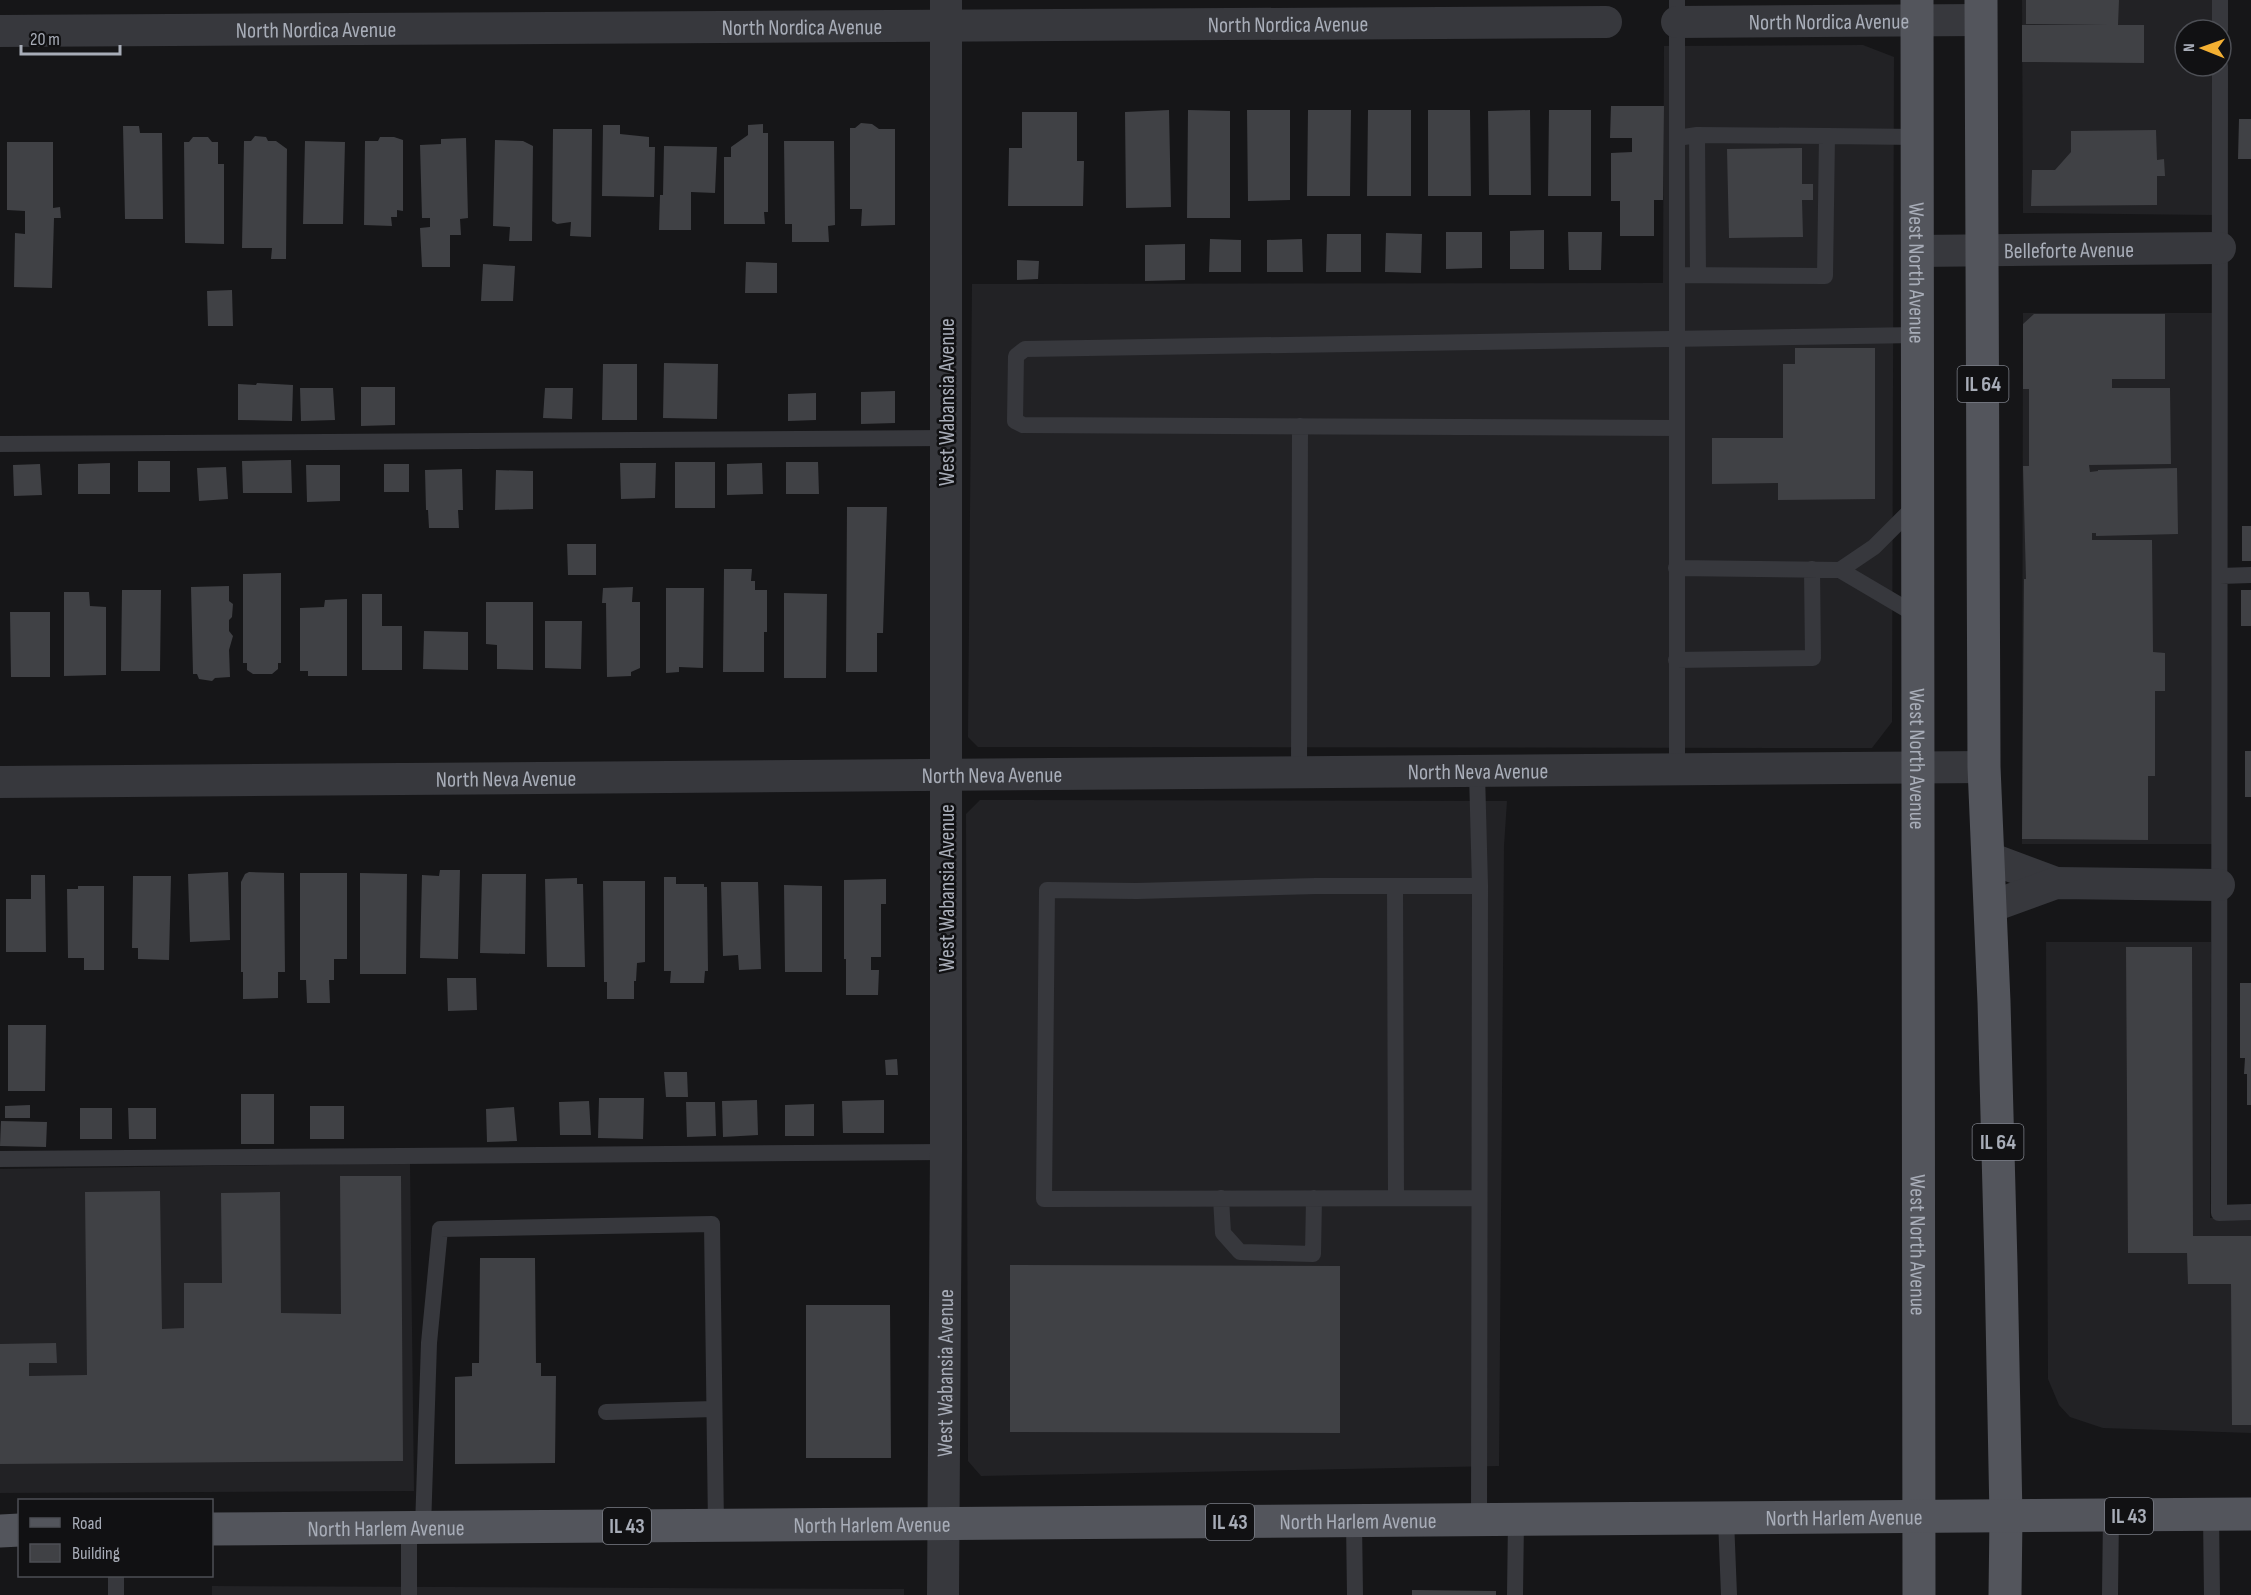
<svg xmlns="http://www.w3.org/2000/svg" width="2251" height="1595" viewBox="0 0 2251 1595" font-family="'Sofia Sans Condensed',sans-serif">
<rect width="100%" height="100%" fill="#161618"/>
<path fill="#222225" d="M 2022,0 L 2212,0 L 2212,30 L 2185,30 L 2185,66 L 2212,66 L 2212,215 L 2023,213 Z
M 1863,45 L 1894,57 L 1892,722 L 1872,748 L 978,747 L 968,737 L 972,284 L 1663,283 L 1664,46 Z
M 2023,313 L 2212,313 L 2212,844 L 2022,844 Z
M 980,800 L 1507,801 L 1504,846 L 1499,1466 L 981,1476 L 968,1461 L 966,814 Z
M 2046,942 L 2211,942 L 2210,1218 L 2251,1218 L 2251,1433 L 2103,1428 L 2070,1417 L 2059,1405 L 2048,1379 Z
M 410,1163 L 414,1491 L 0,1493 L 0,1169 Z
M 212,1586 L 904,1589 L 904,1595 L 212,1595 Z"/>
<path fill="#404145" d="M 2026,0 L 2119,0 L 2118,25 L 2144,25 L 2144,63 L 2022,62 L 2022,25 L 2107,25 L 2026,24 Z
M 1611,106 L 1664,106 L 1663,200 L 1654,200 L 1654,236 L 1620,236 L 1620,201 L 1611,201 L 1611,153 L 1632,152 L 1632,138 L 1610,138 Z
M 1169,110 L 1171,207 L 1126,208 L 1125,112 Z
M 1188,110 L 1230,111 L 1230,218 L 1187,218 Z
M 1247,110 L 1290,110 L 1290,200 L 1248,201 Z
M 1308,110 L 1351,110 L 1350,196 L 1307,196 Z
M 1368,110 L 1411,110 L 1411,196 L 1367,196 Z
M 1428,110 L 1470,110 L 1471,196 L 1428,196 Z
M 1530,110 L 1531,195 L 1489,195 L 1488,111 Z
M 1549,110 L 1591,110 L 1591,196 L 1548,196 Z
M 1022,112 L 1077,112 L 1077,161 L 1084,161 L 1083,206 L 1008,206 L 1009,148 L 1022,148 Z
M 2239,119 L 2251,119 L 2251,159 L 2238,159 Z
M 861,123 L 872,124 L 879,129 L 895,129 L 895,225 L 861,226 L 862,209 L 850,209 L 850,128 L 855,128 Z
M 763,124 L 763,133 L 768,133 L 768,212 L 764,212 L 765,224 L 724,224 L 724,157 L 731,157 L 731,147 L 748,135 L 748,125 Z
M 603,125 L 620,125 L 620,134 L 649,137 L 649,147 L 655,147 L 654,197 L 602,196 Z
M 123,126 L 139,126 L 140,133 L 162,133 L 163,219 L 125,219 Z
M 553,129 L 592,129 L 591,237 L 570,236 L 571,222 L 557,224 L 552,221 Z
M 2156,130 L 2157,160 L 2164,159 L 2165,176 L 2157,176 L 2157,205 L 2031,206 L 2032,170 L 2055,170 L 2071,152 L 2071,131 Z
M 255,136 L 266,137 L 268,141 L 276,141 L 287,149 L 286,259 L 271,259 L 272,248 L 242,248 L 244,141 L 251,141 Z
M 193,137 L 208,137 L 212,142 L 218,142 L 218,164 L 224,164 L 224,244 L 185,243 L 184,142 L 189,142 Z
M 380,137 L 394,137 L 403,140 L 403,211 L 397,210 L 397,217 L 391,217 L 392,226 L 364,225 L 365,141 L 378,141 Z
M 466,138 L 468,218 L 460,219 L 461,235 L 450,235 L 450,267 L 422,267 L 420,228 L 430,227 L 430,218 L 422,218 L 420,145 L 441,144 L 441,139 Z
M 495,140 L 523,141 L 533,146 L 532,241 L 509,241 L 510,227 L 493,226 Z
M 305,141 L 345,142 L 343,224 L 303,224 Z
M 784,141 L 834,141 L 835,225 L 828,226 L 829,242 L 792,242 L 792,224 L 785,224 Z
M 7,142 L 53,142 L 53,208 L 60,207 L 61,218 L 54,218 L 52,288 L 14,287 L 15,233 L 25,234 L 25,211 L 7,210 Z
M 664,146 L 717,147 L 715,193 L 691,192 L 691,230 L 659,230 L 660,195 L 663,195 Z
M 1802,148 L 1802,184 L 1813,184 L 1813,200 L 1802,200 L 1803,237 L 1729,238 L 1727,149 Z
M 1544,230 L 1544,269 L 1510,269 L 1510,231 Z
M 1446,232 L 1482,232 L 1482,268 L 1446,269 Z
M 1568,232 L 1602,232 L 1601,270 L 1569,270 Z
M 1386,233 L 1422,234 L 1421,273 L 1385,272 Z
M 1327,234 L 1361,234 L 1361,272 L 1326,272 Z
M 1210,239 L 1241,240 L 1241,272 L 1209,272 Z
M 1302,239 L 1303,272 L 1267,272 L 1267,240 Z
M 1185,244 L 1185,280 L 1145,281 L 1145,245 Z
M 1017,260 L 1039,261 L 1038,279 L 1017,280 Z
M 746,262 L 777,263 L 777,293 L 745,293 Z
M 483,264 L 515,266 L 513,301 L 481,301 Z
M 232,290 L 233,326 L 208,326 L 207,291 Z
M 2034,314 L 2165,314 L 2165,379 L 2112,379 L 2112,388 L 2170,388 L 2171,464 L 2089,465 L 2090,472 L 2098,471 L 2098,470 L 2177,468 L 2178,534 L 2096,536 L 2096,533 L 2092,533 L 2092,540 L 2152,540 L 2153,652 L 2165,653 L 2165,691 L 2155,691 L 2155,776 L 2148,776 L 2148,840 L 2022,839 L 2024,579 L 2026,579 L 2023,466 L 2029,466 L 2029,389 L 2023,389 L 2023,324 Z
M 1795,348 L 1875,348 L 1875,499 L 1778,500 L 1778,483 L 1712,484 L 1712,438 L 1783,438 L 1783,364 L 1795,364 Z
M 664,363 L 718,364 L 717,419 L 663,418 Z
M 603,364 L 637,364 L 637,420 L 602,420 Z
M 257,383 L 293,385 L 292,421 L 238,420 L 238,384 L 256,385 Z
M 361,387 L 395,387 L 395,425 L 361,426 Z
M 300,388 L 333,388 L 335,420 L 301,421 Z
M 545,388 L 573,388 L 572,419 L 543,418 Z
M 895,391 L 895,423 L 861,424 L 861,392 Z
M 816,393 L 816,420 L 788,421 L 788,394 Z
M 291,460 L 292,493 L 243,493 L 242,461 Z
M 138,461 L 170,461 L 170,492 L 138,492 Z
M 675,462 L 715,462 L 715,508 L 675,508 Z
M 786,462 L 818,462 L 819,494 L 786,494 Z
M 110,463 L 110,494 L 78,494 L 78,464 Z
M 620,463 L 656,463 L 655,498 L 621,499 Z
M 762,463 L 763,494 L 727,495 L 727,464 Z
M 40,464 L 42,495 L 14,496 L 13,465 Z
M 384,464 L 409,464 L 409,492 L 384,492 Z
M 306,465 L 340,465 L 340,501 L 307,502 Z
M 226,467 L 228,499 L 199,501 L 197,468 Z
M 462,469 L 463,510 L 458,510 L 459,528 L 429,528 L 428,510 L 426,510 L 425,470 Z
M 496,470 L 533,471 L 533,509 L 495,510 Z
M 847,507 L 887,507 L 883,633 L 877,633 L 877,672 L 846,672 Z
M 2242,526 L 2251,526 L 2251,561 L 2242,561 Z
M 567,544 L 596,544 L 596,575 L 568,575 Z
M 724,569 L 752,569 L 751,581 L 755,581 L 755,590 L 767,590 L 767,632 L 764,632 L 764,672 L 723,672 Z
M 281,573 L 281,663 L 278,663 L 278,669 L 272,674 L 253,674 L 247,670 L 247,663 L 243,663 L 243,574 Z
M 229,586 L 229,601 L 233,604 L 232,617 L 229,620 L 229,631 L 233,636 L 229,650 L 230,677 L 215,678 L 212,681 L 199,679 L 197,674 L 193,674 L 191,587 Z
M 633,587 L 632,602 L 640,602 L 640,668 L 631,672 L 631,676 L 607,677 L 606,603 L 602,603 L 603,588 Z
M 666,588 L 704,588 L 703,668 L 679,667 L 679,672 L 666,673 Z
M 122,590 L 161,590 L 160,671 L 121,671 Z
M 2241,590 L 2251,590 L 2251,626 L 2241,626 Z
M 64,592 L 89,592 L 90,606 L 106,607 L 106,675 L 64,676 Z
M 784,593 L 827,594 L 826,678 L 784,678 Z
M 362,594 L 382,594 L 382,626 L 402,626 L 402,670 L 362,670 Z
M 347,599 L 347,676 L 308,676 L 308,671 L 300,671 L 300,608 L 324,607 L 325,600 Z
M 486,602 L 533,602 L 533,670 L 497,669 L 497,645 L 486,644 Z
M 10,612 L 50,612 L 50,677 L 11,677 Z
M 545,621 L 582,621 L 581,669 L 545,668 Z
M 424,631 L 468,632 L 468,670 L 423,669 Z
M 2245,751 L 2251,751 L 2251,797 L 2245,797 Z
M 440,870 L 460,870 L 458,959 L 420,958 L 422,875 L 439,876 Z
M 228,872 L 230,940 L 190,942 L 188,874 Z
M 249,872 L 284,873 L 285,972 L 278,972 L 278,998 L 243,999 L 243,972 L 241,972 L 241,882 L 245,874 Z
M 300,873 L 347,873 L 347,959 L 334,959 L 334,980 L 329,980 L 330,1003 L 307,1003 L 306,980 L 300,980 Z
M 360,873 L 407,874 L 406,974 L 360,974 Z
M 482,874 L 526,874 L 525,954 L 480,953 Z
M 31,875 L 45,875 L 46,952 L 6,952 L 6,899 L 31,899 Z
M 133,876 L 171,876 L 169,960 L 138,959 L 138,948 L 132,948 Z
M 664,877 L 676,877 L 676,884 L 704,884 L 704,887 L 707,887 L 708,971 L 705,971 L 704,983 L 670,983 L 671,971 L 664,971 Z
M 577,878 L 577,884 L 583,884 L 585,967 L 547,967 L 545,879 Z
M 886,879 L 886,904 L 881,904 L 881,957 L 871,957 L 871,970 L 879,970 L 878,995 L 846,995 L 846,959 L 844,959 L 844,880 Z
M 603,881 L 645,881 L 645,962 L 637,963 L 636,981 L 634,981 L 634,999 L 607,999 L 607,982 L 604,982 Z
M 721,882 L 758,882 L 761,969 L 739,970 L 738,955 L 723,956 Z
M 784,885 L 822,886 L 822,972 L 785,972 Z
M 78,886 L 104,886 L 104,970 L 84,970 L 84,958 L 68,958 L 67,889 L 78,889 Z
M 2126,947 L 2192,947 L 2193,1236 L 2251,1236 L 2251,1425 L 2232,1425 L 2231,1284 L 2188,1284 L 2187,1253 L 2128,1253 Z
M 447,978 L 476,978 L 477,1010 L 448,1011 Z
M 2240,983 L 2251,983 L 2251,1105 L 2247,1105 L 2247,1074 L 2244,1074 L 2245,1058 L 2240,1058 Z
M 8,1025 L 46,1025 L 45,1091 L 8,1091 Z
M 897,1059 L 898,1075 L 886,1075 L 885,1060 Z
M 664,1072 L 687,1072 L 688,1097 L 666,1097 Z
M 241,1094 L 274,1094 L 274,1144 L 241,1144 Z
M 599,1098 L 644,1098 L 643,1139 L 598,1138 Z
M 757,1100 L 758,1135 L 723,1137 L 722,1101 Z
M 884,1100 L 884,1133 L 843,1133 L 842,1101 Z
M 589,1101 L 591,1135 L 560,1135 L 559,1102 Z
M 686,1102 L 715,1102 L 716,1136 L 687,1137 Z
M 814,1104 L 814,1136 L 785,1136 L 785,1105 Z
M 30,1105 L 30,1118 L 5,1118 L 5,1106 Z
M 310,1106 L 344,1106 L 344,1139 L 310,1139 Z
M 514,1107 L 517,1141 L 487,1142 L 486,1109 Z
M 80,1108 L 112,1108 L 112,1139 L 80,1139 Z
M 128,1108 L 156,1108 L 156,1139 L 129,1139 Z
M 1,1121 L 47,1122 L 46,1147 L 0,1146 Z
M 340,1176 L 401,1176 L 403,1461 L 0,1464 L 0,1344 L 56,1343 L 57,1363 L 29,1363 L 29,1376 L 87,1375 L 85,1192 L 160,1191 L 162,1329 L 184,1328 L 184,1283 L 222,1283 L 221,1193 L 280,1192 L 281,1313 L 341,1314 Z
M 480,1258 L 535,1258 L 536,1363 L 541,1363 L 541,1376 L 556,1376 L 555,1463 L 455,1464 L 455,1377 L 472,1376 L 472,1363 L 479,1363 Z
M 1010,1265 L 1340,1266 L 1340,1433 L 1010,1432 Z
M 806,1305 L 890,1305 L 891,1458 L 806,1458 Z
M 1412,1590 L 1496,1591 L 1496,1595 L 1412,1595 Z"/>
<g fill="none" stroke-linecap="round" stroke-linejoin="round">
<path stroke="#37383d" stroke-width="16" d="M 2220,30 L 2220,0
M 2220,66 L 2219,1213 L 2251,1212
M 1697,135 L 1698,275
M 1677,138 L 1697,135 L 1827,136
M 1677,275 L 1825,276 L 1827,136 L 1917,137
M 1677,428 L 1023,425 L 1015,421 L 1016,356 L 1025,349 L 1917,335
M 0,444 L 946,438
M 1917,504 L 1874,547 L 1840,570 L 1918,616
M 1676,568 L 1840,570
M 2220,576 L 2251,575
M 1676,660 L 1813,658 L 1812,569
M 1677,770 L 1677,0
M 1299,773 L 1300,426
M 1477,773 L 1480,886 L 1479,1519
M 1395,887 L 1396,1197
M 0,1159 L 946,1152
M 1221,1198 L 1223,1233 L 1240,1252 L 1313,1254 L 1314,1198
M 1479,1198 L 1044,1199 L 1047,890 L 1137,891 L 1316,886 L 1480,886
M 606,1412 L 714,1409
M 2211,1515 L 2212,1595
M 1726,1519 L 1729,1595
M 1354,1521 L 1355,1595
M 409,1528 L 409,1595
M 423,1528 L 429,1343 L 440,1229 L 712,1224 L 716,1526
M 116,1595 L 116,1576
M 1515,1595 L 1516,1520
M 2110,1595 L 2111,1516"/>
<g stroke="#37383d" stroke-width="32">
<path id="s1" d="M 1677,22 L 1981,20"/>
<path id="s2" d="M 0,31 L 1606,22"/>
<path id="s3" d="M 1917,251 L 2220,248"/>
<path id="s4" d="M 0,782 L 1984,767"/>
<path d="M 1989,858 L 2056,883"/>
<path d="M 1990,907 L 2056,883 L 2219,885"/>
<path id="s5" d="M 943,1595 L 946,1152 L 946,0"/>
</g>
<g stroke="#53555c" stroke-width="33">
<path id="s6" d="M 1917,0 L 1919,1595"/>
<path d="M 1981,0 L 1984,767 L 1994,1002 L 2001,1265 L 2006,1517 L 2005,1595"/>
<path id="s7" d="M 212,1529 L 2251,1514"/>
<path d="M 0,1531 L 20,1530"/>
</g>
</g>
<g text-anchor="middle" stroke-width="5" stroke-linejoin="round" paint-order="stroke">
<g fill="#111113" stroke="#7b7e86" stroke-width="1.5">
<rect x="1957.5" y="366" width="51" height="36" rx="4.5"/>
<rect x="1972.5" y="1124" width="51" height="36" rx="4.5"/>
<rect x="2105" y="1498" width="48" height="36" rx="4.5"/>
<rect x="1206" y="1504" width="48" height="36" rx="4.5"/>
<rect x="603" y="1508" width="48" height="36" rx="4.5"/>
</g>
<g font-size="21" font-weight="bold" fill="#a8adb8">
<text x="1983" y="391">IL 64</text>
<text x="1998" y="1149">IL 64</text>
<text x="2129" y="1523">IL 43</text>
<text x="1230" y="1529">IL 43</text>
<text x="627" y="1533">IL 43</text>
</g>
<g font-size="22" fill="#a8adb8" stroke="#111113">
<text dy="8" stroke="none"><textPath href="#s1" startOffset="152">North Nordica Avenue</textPath></text>
<text dy="8" stroke="none"><textPath href="#s2" startOffset="1288">North Nordica Avenue</textPath></text>
<text dy="8" stroke="none"><textPath href="#s2" startOffset="802">North Nordica Avenue</textPath></text>
<text dy="8" stroke="none"><textPath href="#s2" startOffset="316">North Nordica Avenue</textPath></text>
<text dy="8" stroke="none"><textPath href="#s3" startOffset="152">Belleforte Avenue</textPath></text>
<text dy="8" stroke="none"><textPath href="#s6" startOffset="273">West North Avenue</textPath></text>
<text transform="translate(946 402) rotate(-90)" y="8">West Wabansia Avenue</text>
<text dy="8" stroke="none"><textPath href="#s6" startOffset="759">West North Avenue</textPath></text>
<text dy="8" stroke="none"><textPath href="#s4" startOffset="1478">North Neva Avenue</textPath></text>
<text dy="8" stroke="none"><textPath href="#s4" startOffset="992">North Neva Avenue</textPath></text>
<text dy="8" stroke="none"><textPath href="#s4" startOffset="506">North Neva Avenue</textPath></text>
<text transform="translate(946 888) rotate(-90)" y="8">West Wabansia Avenue</text>
<text dy="8" stroke="none"><textPath href="#s6" startOffset="1245">West North Avenue</textPath></text>
<text dy="8" stroke="none"><textPath href="#s5" startOffset="222">West Wabansia Avenue</textPath></text>
<text dy="8" stroke="none"><textPath href="#s7" startOffset="1632">North Harlem Avenue</textPath></text>
<text dy="8" stroke="none"><textPath href="#s7" startOffset="1146">North Harlem Avenue</textPath></text>
<text dy="8" stroke="none"><textPath href="#s7" startOffset="660">North Harlem Avenue</textPath></text>
<text dy="8" stroke="none"><textPath href="#s7" startOffset="174">North Harlem Avenue</textPath></text>
</g>
</g>
<rect x="18" y="1499" width="195" height="78" fill="#111113" stroke="#4d4f55" stroke-width="1.5"/>
<rect x="30" y="1518" width="30" height="9" fill="#53555c" stroke="#4d4f55" stroke-width="1.5"/>
<text x="72" y="1529" font-size="18" fill="#a8adb8">Road</text>
<rect x="30" y="1544" width="30" height="18" fill="#404145" stroke="#4d4f55" stroke-width="1.5"/>
<text x="72" y="1559" font-size="18" fill="#a8adb8">Building</text>
<g transform="translate(2203 48) rotate(271)"><circle r="28" fill="#111113" stroke="#4d4f55" stroke-width="1.5"/>
<path d="M0-4.5L10 22L0 15L-10 22Z" fill="#f4b032"/>
<text y="-9" font-size="16" font-weight="bold" text-anchor="middle" fill="#a8adb8">N</text>
</g>
<path d="M21 45v9h99v-9" fill="none" stroke="#a8adb8" stroke-width="3"/>
<text x="30" y="45" font-size="18" fill="#a8adb8" stroke="#111113" stroke-width="4.5" paint-order="stroke">20 m</text>
</svg>
